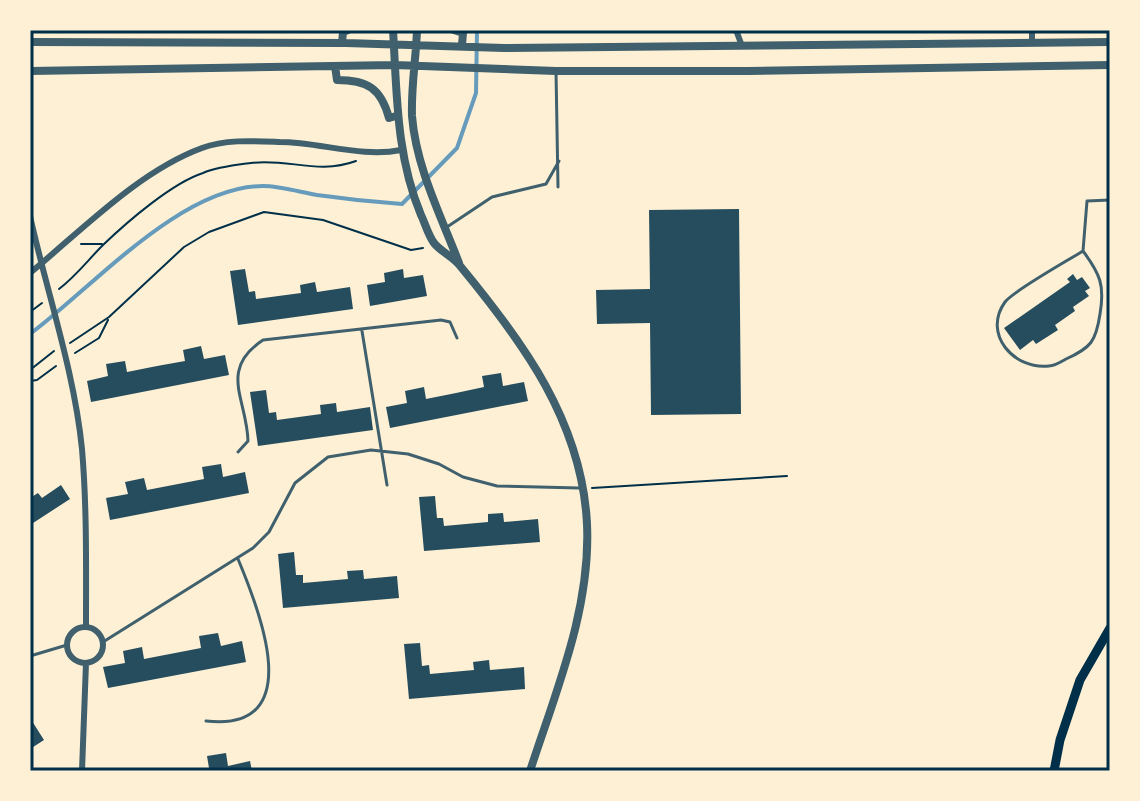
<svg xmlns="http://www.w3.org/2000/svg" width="1140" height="801" viewBox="0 0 1140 801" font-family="'Times New Roman',serif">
<rect width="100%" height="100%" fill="#fdf0d5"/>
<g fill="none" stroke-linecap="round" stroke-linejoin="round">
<path stroke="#669bbc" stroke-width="4" d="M 30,334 C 93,287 181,186 263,186 C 280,186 300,192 317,195 C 345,199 373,202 402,204 L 457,148 L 476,93 L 477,30"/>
</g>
<path fill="#264d5e" d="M 739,209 L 741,414 L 651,415 L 650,323 L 597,324 L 596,290 L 650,289 L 649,210 Z
M 245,269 L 249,292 L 255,291 L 256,299 L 301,293 L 300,285 L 315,282 L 317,292 L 350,287 L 353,309 L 238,325 L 230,271 Z
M 403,269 L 404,278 L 423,275 L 427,296 L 370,306 L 367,285 L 385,282 L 384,273 Z
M 1073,274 L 1077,280 L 1082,277 L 1090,288 L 1085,291 L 1089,296 L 1073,307 L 1075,311 L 1055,325 L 1058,330 L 1036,344 L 1033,340 L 1020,350 L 1004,328 L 1070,282 L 1067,279 Z
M 201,346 L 204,359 L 225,355 L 229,375 L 91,402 L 87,381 L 108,376 L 106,364 L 125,361 L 127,372 L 157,366 L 185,361 L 183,350 Z
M 501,373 L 503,386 L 524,382 L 528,401 L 390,428 L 386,407 L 407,403 L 405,391 L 424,387 L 426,399 L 456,393 L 484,387 L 482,376 Z
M 266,390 L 269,413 L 276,412 L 277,420 L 321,414 L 320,405 L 336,403 L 337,412 L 370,407 L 373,430 L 258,446 L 250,392 Z
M 221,464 L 223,477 L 245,472 L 249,493 L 110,520 L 106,498 L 128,494 L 125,482 L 144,478 L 147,490 L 204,479 L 202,467 Z
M 61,485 L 70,499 L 30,525 L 30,498 L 38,493 L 42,498 Z
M 435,496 L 437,518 L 443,518 L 444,526 L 488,522 L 488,514 L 503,513 L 504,522 L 538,519 L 540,542 L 424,551 L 419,497 Z
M 294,552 L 296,575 L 303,575 L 303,583 L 348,579 L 347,571 L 363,570 L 364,579 L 397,576 L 399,598 L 283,608 L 278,554 Z
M 218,633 L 221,646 L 242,641 L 246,662 L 108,688 L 103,667 L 125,663 L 123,651 L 142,647 L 144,659 L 201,648 L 199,636 Z
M 420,643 L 422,666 L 429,665 L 430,674 L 474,670 L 473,662 L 489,660 L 490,670 L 524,667 L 525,689 L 409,699 L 404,644 Z
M 32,721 L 44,740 L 30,749 L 30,723 Z
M 226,753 L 228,766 L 250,761 L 252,771 L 199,771 L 209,768 L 207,756 Z"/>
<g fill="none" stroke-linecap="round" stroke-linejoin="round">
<path stroke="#003049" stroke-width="2" d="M 81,244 L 102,244
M 59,289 C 76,276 88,260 103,245 C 127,222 172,183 203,173 C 217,167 236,165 251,163 C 288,158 318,175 356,161
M 30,312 L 42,303
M 70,343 L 109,317 L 184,247 L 209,232 L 264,212 L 323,220 L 411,250 L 423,248
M 75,353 L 99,338 L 108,320
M 30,370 L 54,351
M 30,381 L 37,380 L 56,366
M 592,488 L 787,476"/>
<path stroke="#3f606c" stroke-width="3" d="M 556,71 L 558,187
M 447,227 L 492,197 L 546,184 L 559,161
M 1083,251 C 1067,261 1013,291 1005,302 C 982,334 1014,370 1049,366 C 1054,366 1061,362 1066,359 C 1091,348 1096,341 1100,314 C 1105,285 1100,274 1083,251 L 1087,201 L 1110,200
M 362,331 L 387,485
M 238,452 L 248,441 C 247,399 218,370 263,340 L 441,320 L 450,322 L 457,338
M 103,642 L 253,548 L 269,532 L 295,483 L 328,457 L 371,450 L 408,454 L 439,464 L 463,477 L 497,486 L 579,488
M 30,656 L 67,645
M 206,721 C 309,733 259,609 238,559"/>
<path stroke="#3f606c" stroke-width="6" d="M 736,30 L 742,46
M 1032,30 L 1032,43
M 30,216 C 47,293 74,370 82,449 C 87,508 86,568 86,627
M 30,273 C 81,231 139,171 202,148 C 226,139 255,141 280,142 C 320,142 361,158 401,150
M67 645a18 18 0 1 1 36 0a18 18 0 1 1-36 0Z
M 82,771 L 86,663"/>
<path stroke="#3f606c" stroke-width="8" d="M 393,30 C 397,94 396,155 421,215 C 425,223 428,235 434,243 C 441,252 454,257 461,267 C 523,342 582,422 587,524 C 591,609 556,691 530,771
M 417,30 C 416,59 411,86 412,116 C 416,167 441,216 459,263
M 454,30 L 463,33 L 462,45
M 30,42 L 346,43 L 504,48 L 1110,42
M 342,43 L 343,32 L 348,30
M 335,66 L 337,80 C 367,80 381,88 389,118 L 396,116
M 30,71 L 395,65 L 556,71 L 748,71 L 1110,65"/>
<path stroke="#003049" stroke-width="9" d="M 1054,771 L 1060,740 L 1080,680 L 1110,628"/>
</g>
<rect width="1140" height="801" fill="none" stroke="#fdf0d5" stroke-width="64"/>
<rect x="32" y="32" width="1076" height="737" fill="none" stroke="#003049" stroke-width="3"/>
</svg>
